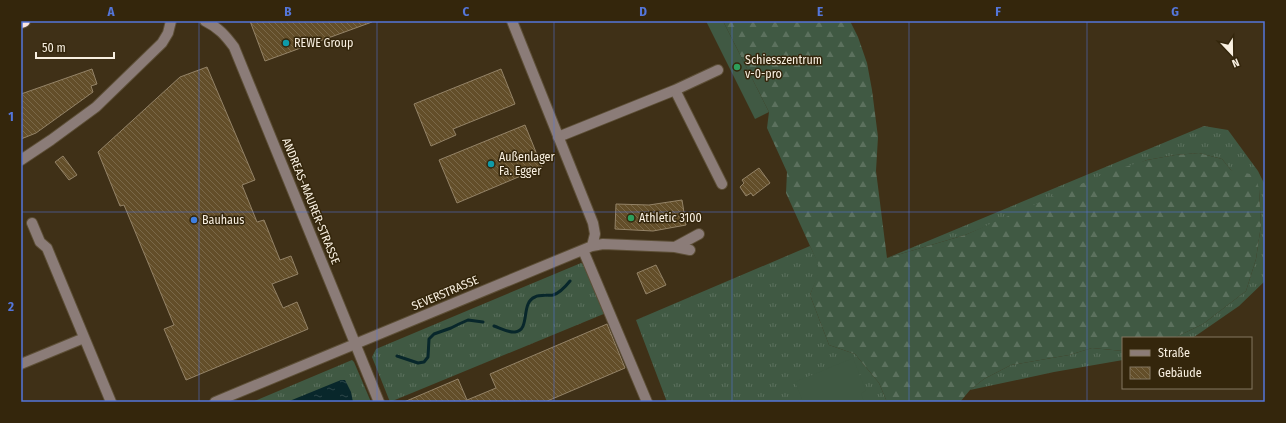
<svg xmlns="http://www.w3.org/2000/svg" width="1286" height="423" viewBox="0 0 1286 423" font-family="'Fira Sans Condensed',sans-serif">
<defs>
<pattern id="grass-tufts" width="24" height="20" patternUnits="userSpaceOnUse"><rect width="24" height="20" fill="#405943"/><path d="M3 7l-1-3M5 7V3M7 7l1-3M15 17l-1-3M17 17v-4M19 17l1-3" fill="none" stroke="#5c715e"/></pattern>
<pattern id="forest-firs" width="22" height="20" patternUnits="userSpaceOnUse"><rect width="22" height="20" fill="#405943"/><path d="M5 1l3.5 6h-7zM16 11l3.5 6h-7z" fill="#5c715e"/></pattern>
<pattern id="water-ripples" width="26" height="14" patternUnits="userSpaceOnUse"><rect width="26" height="14" fill="#08272b"/><path d="M2 4q2-2 4 0t4 0M15 11q2-2 4 0t4 0" fill="none" stroke="#2d4749"/></pattern>
<pattern id="building-back-hatch" width="6" height="6" patternUnits="userSpaceOnUse"><rect width="6" height="6" fill="#634e29"/><path d="M-1 5l2 2M0 0l6 6M5-1l2 2" fill="none" stroke="#7a6848"/></pattern>
</defs>
<rect width="100%" height="100%" fill="#3f3017"/>
<path fill="url(#grass-tufts)" d="M 1204,126 L 1228,130 L 1258,171 L 1264,183 L 1265,281 L 1239,306 L 1197,335 L 1192,338 L 1174,338 L 1203,324 L 1246,291 L 1256,259 L 1261,225 L 1259,189 L 1231,170 L 1222,159 L 1199,153 L 1175,155 L 1147,160 L 965,235 L 887,258 Z
M 810,246 L 821,268 L 810,295 L 829,345 L 855,354 L 879,383 L 887,402 L 667,402 L 636,320 Z
M 581,263 L 586,266 L 606,313 L 390,402 L 372,357 L 376,349 Z
M 1092,348 L 1123,351 L 1123,360 L 1054,372 L 970,390 L 984,379 L 1011,365 L 1069,355 Z
M 352,360 L 354,362 L 371,402 L 252,402 Z"/>
<path fill="url(#forest-firs)" d="M 723,21 L 850,21 L 858,37 L 867,63 L 872,90 L 878,137 L 876,171 L 887,258 L 965,235 L 1106,173 L 1147,160 L 1175,155 L 1199,153 L 1222,159 L 1231,170 L 1255,175 L 1259,189 L 1261,225 L 1256,259 L 1246,291 L 1203,324 L 1174,338 L 1123,338 L 1123,351 L 1092,348 L 1069,355 L 1011,365 L 984,379 L 970,390 L 960,402 L 887,402 L 879,383 L 855,354 L 829,345 L 810,295 L 820,268 L 786,193 L 787,172 L 767,128 L 769,112 Z"/>
<path fill="#405943" d="M 706,21 L 723,21 L 769,112 L 755,119 Z
M 853,358 L 866,391 L 861,393 L 864,402 L 803,402 L 795,382 Z"/>
<path fill="url(#water-ripples)" d="M 341,380 L 345,380 L 351,392 L 353,402 L 287,402 Z"/>
<g fill="none" stroke-linecap="round" stroke-linejoin="round">
<path stroke="#08272b" stroke-width="3" d="M 494,326 C 500,328 509,333 515,332 C 531,330 520,303 535,297 C 540,294 548,296 553,295 C 560,293 566,286 570,281
M 397,356 L 418,363 L 424,362 L 428,357 L 429,339 L 434,334 L 451,328 L 459,324 L 468,320 L 483,322"/>
</g>
<path fill="url(#building-back-hatch)" stroke="#948367" d="M 250,21 L 372,21 L 372,22 L 265,61 Z
M 207,67 L 255,180 L 242,185 L 257,222 L 264,220 L 280,260 L 291,256 L 298,274 L 272,284 L 283,308 L 297,302 L 308,329 L 186,380 L 164,329 L 174,325 L 124,205 L 120,206 L 98,152 L 180,77 Z
M 92,69 L 97,84 L 91,86 L 93,92 L 36,133 L 21,139 L 21,94 Z
M 501,69 L 515,104 L 453,129 L 456,135 L 431,146 L 414,104 Z
M 525,125 L 542,167 L 457,203 L 439,160 Z
M 63,156 L 77,175 L 69,180 L 55,162 Z
M 759,168 L 770,183 L 753,196 L 751,193 L 746,196 L 740,187 L 744,183 L 742,180 Z
M 682,200 L 686,225 L 653,231 L 615,229 L 616,204 L 649,205 Z
M 656,265 L 666,285 L 646,294 L 637,273 Z
M 607,324 L 625,368 L 545,402 L 404,402 L 458,379 L 467,400 L 496,388 L 490,374 Z"/>
<g fill="none" stroke-linecap="round" stroke-linejoin="round">
<g stroke="#5d4f37" stroke-width="12">
<path id="minor" d="M 205,21 C 219,28 225,35 234,47 L 379,402
M 512,21 L 593,223 L 595,234 L 592,246
M 675,90 L 722,184
M 558,137 L 675,90 L 718,70
M 21,160 L 51,140 L 96,107 L 162,43 L 168,33 L 171,21
M 32,223 L 40,242 L 47,248 L 111,402
M 675,247 L 699,234
M 583,250 L 647,402
M 21,364 L 84,338
M 215,402 L 592,246 L 603,244 L 675,247 L 690,250"/>
</g>
<g stroke="#5d4f37" stroke-width="14">
<path id="highway" d="M 21,22 L 24,21"/>
</g>
<use href="#minor" stroke="#8b7c78" stroke-width="10"/>
<use href="#highway" stroke="#fce5e0" stroke-width="12"/>
</g>
<path fill="none" stroke="#5476da" stroke-width="1" stroke-opacity="0.55" d="M 199,21 L 199,402M 377,21 L 377,402M 554,21 L 554,402M 732,21 L 732,402M 909,21 L 909,402M 1087,21 L 1087,402M 21,212 L 1265,212"/>
<g fill="#0f9aa8" stroke="#34260c" stroke-width="1.5">
<circle cx="286" cy="43" r="4"/>
<circle cx="491" cy="164" r="4"/>
</g>
<g fill="#2e9e5b" stroke="#34260c" stroke-width="1.5">
<circle cx="737" cy="67" r="4"/>
<circle cx="631" cy="218" r="4"/>
</g>
<circle fill="#3f7fe0" stroke="#34260c" stroke-width="1.5" cx="194" cy="220" r="4"/>
<g text-anchor="middle" stroke-width="3" stroke-linejoin="round" paint-order="stroke">
<g font-size="12" fill="#f9f0e1" stroke="#34260c" text-anchor="start">
<text x="294" y="47">REWE Group</text>
<text x="745" y="64">Schiesszentrum<tspan x="745" dy="14">v-0-pro</tspan></text>
<text x="499" y="161">Außenlager<tspan x="499" dy="14">Fa. Egger</tspan></text>
<text x="639" y="222">Athletic 3100</text>
<text x="202" y="224">Bauhaus</text>
</g>
<g font-size="12" fill="#f9f0e1" stroke="#34260c">
<text transform="translate(311 201) rotate(68)" y="4">ANDREAS-MAURER-STRASSE</text>
<text transform="translate(445 293) rotate(-23)" y="4">SEVERSTRASSE</text>
</g>
</g>
<rect width="1286" height="423" fill="none" stroke="#34260c" stroke-width="44"/>
<rect x="1122" y="337" width="130" height="52" fill="#34260c" stroke="#837761"/>
<rect x="1130" y="350" width="20" height="6" fill="#8b7c78" stroke="#837761"/>
<text x="1158" y="357" font-size="12" fill="#f9f0e1">Straße</text>
<rect x="1130" y="367" width="20" height="12" fill="url(#building-back-hatch)" stroke="#837761"/>
<text x="1158" y="377" font-size="12" fill="#f9f0e1">Gebäude</text>
<g transform="translate(1232 54) rotate(158)" stroke="#34260c" stroke-width="3" paint-order="stroke">
<path d="M0-3L7 15L0 10L-7 15Z" fill="#f9f0e1"/>
<text y="-6" font-size="11" font-weight="bold" text-anchor="middle" fill="#f9f0e1">N</text>
</g>
<path d="M36 52v6h78v-6" fill="none" stroke="#f9f0e1" stroke-width="2"/>
<text x="42" y="52" font-size="12" fill="#f9f0e1" stroke="#34260c" stroke-width="3" paint-order="stroke">50 m</text>
<rect x="22" y="22" width="1242" height="379" fill="none" stroke="#5476da" stroke-width="1.5"/>
<g font-size="13" text-anchor="middle" font-weight="bold" fill="#5476da">
<text x="111" y="16">A</text>
<text x="288" y="16">B</text>
<text x="466" y="16">C</text>
<text x="643" y="16">D</text>
<text x="820" y="16">E</text>
<text x="998" y="16">F</text>
<text x="1175" y="16">G</text>
<text x="11" y="121">1</text>
<text x="11" y="311">2</text>
</g>
</svg>
